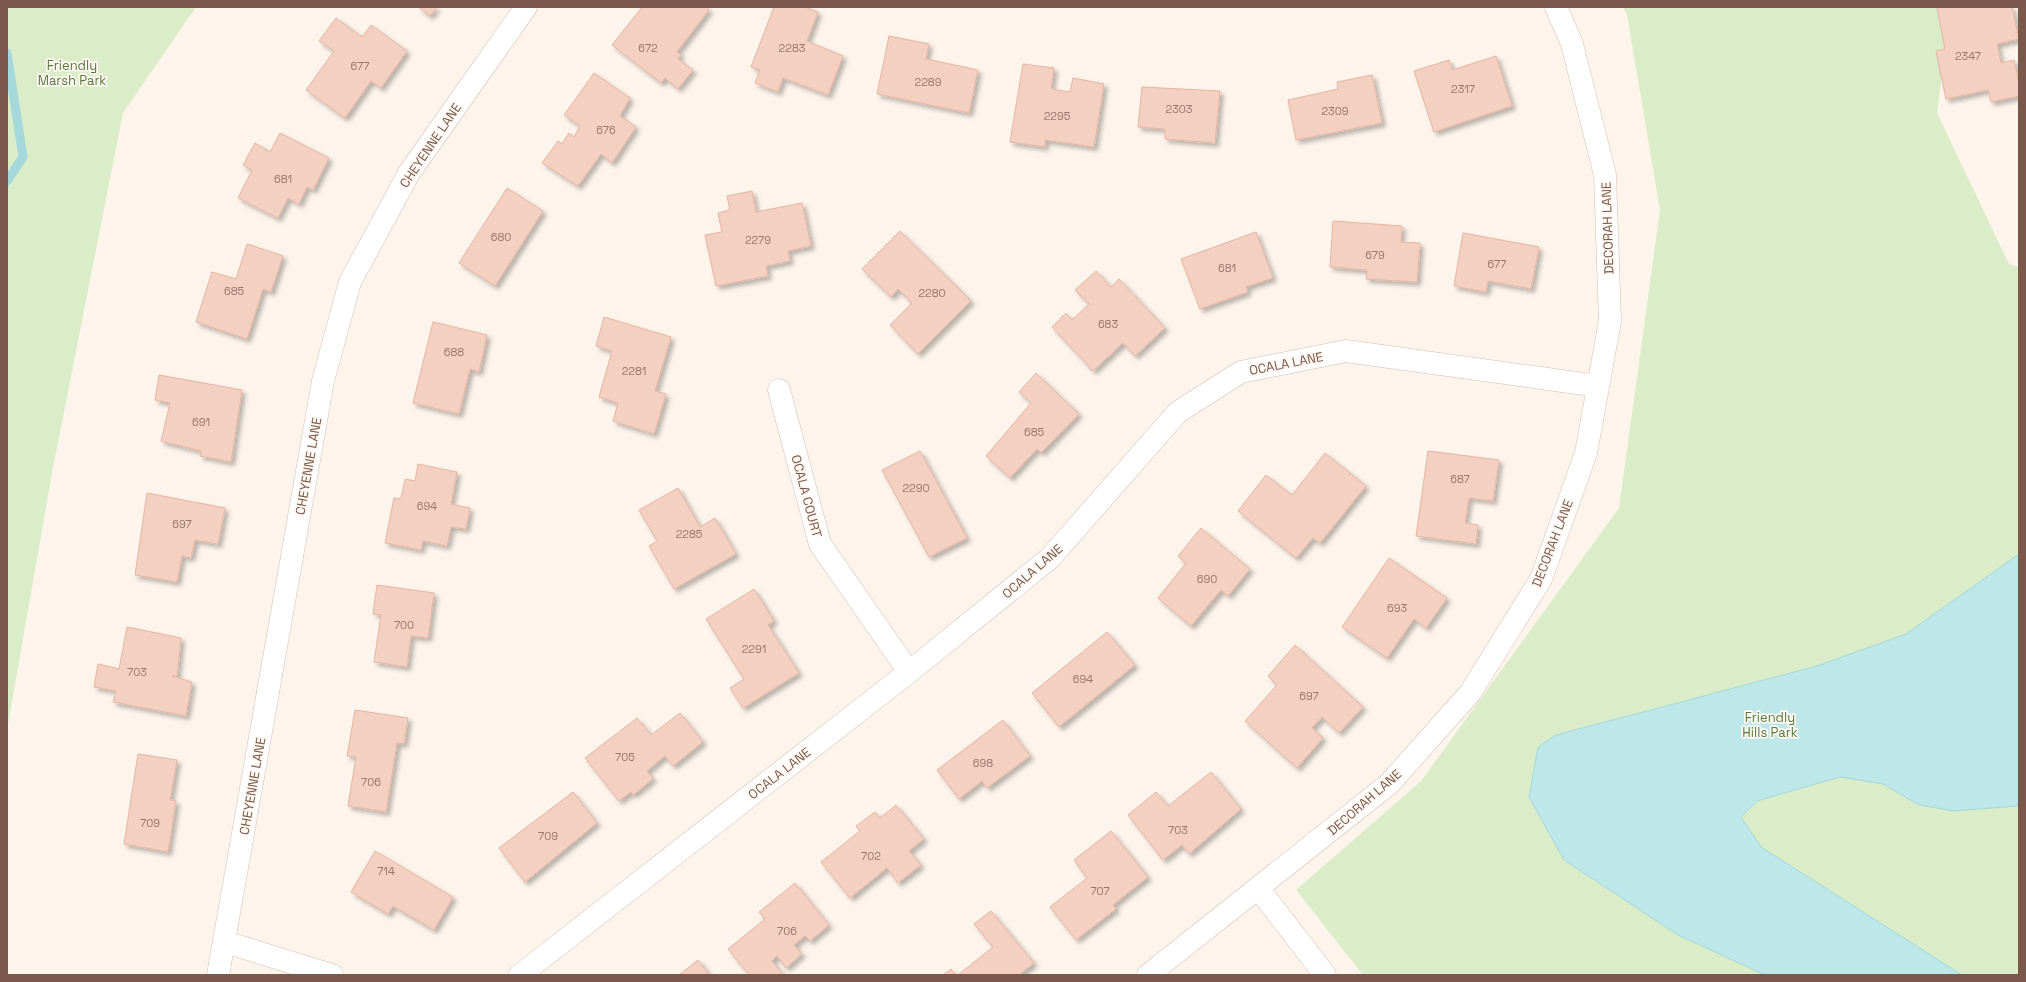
<svg xmlns="http://www.w3.org/2000/svg" width="2026" height="982" viewBox="0 0 2026 982" font-family="'Space Grotesk',sans-serif">
<defs>
<filter id="shadow"><feDropShadow dx="3.5" dy="3.5" stdDeviation="2" flood-color="#0004"/></filter>
</defs>
<rect width="100%" height="100%" fill="#fdf4eb"/>
<path fill="#dbedc8" d="M 7,7 L 196,7 L 123,113 L 52,473 L 7,730 Z
M 1623,7 L 1951,7 L 1937,113 L 2009,264 L 2019,267 L 2019,975 L 1363,975 L 1296,890 L 1421,781 L 1619,508 L 1660,210 L 1627,15 Z"/>
<path fill="#bee7e9" stroke="#a4d8db" d="M 2019,554 L 2019,798 L 2017,806 L 1954,811 L 1919,805 L 1883,784 L 1840,777 L 1757,801 L 1741,817 L 1761,847 L 1962,975 L 1765,975 L 1678,935 L 1564,860 L 1529,797 L 1538,747 L 1556,735 L 1817,666 L 1906,634 Z"/>
<g fill="none" stroke-linecap="round" stroke-linejoin="round">
<path stroke="#a4d8db" stroke-width="9" d="M 7,53 L 23,157 L 7,181"/>
</g>
<path fill="#f4d0c2" stroke="#e7b4a1" filter="url(#shadow)" d="M 418,7 L 437,7 L 430,16 Z
M 642,7 L 706,7 L 709,10 L 677,52 L 681,55 L 678,59 L 693,70 L 678,89 L 665,78 L 661,83 L 612,45 Z
M 774,7 L 805,7 L 818,12 L 807,41 L 843,56 L 828,95 L 783,78 L 778,92 L 755,83 L 760,70 L 751,67 Z
M 1937,7 L 2012,7 L 2019,39 L 1997,44 L 2001,63 L 2014,60 L 2019,83 L 2019,96 L 1991,102 L 1988,90 L 1946,99 L 1936,51 L 1945,49 Z
M 336,18 L 362,37 L 371,25 L 407,51 L 381,88 L 371,81 L 345,118 L 306,90 L 334,51 L 319,41 Z
M 889,36 L 929,44 L 926,59 L 978,70 L 969,113 L 877,94 Z
M 1496,56 L 1512,106 L 1434,132 L 1414,71 L 1449,60 L 1452,70 Z
M 1023,64 L 1054,68 L 1051,89 L 1070,92 L 1073,78 L 1104,84 L 1094,147 L 1045,140 L 1045,147 L 1010,142 Z
M 594,73 L 630,98 L 620,116 L 636,127 L 612,163 L 601,154 L 578,186 L 542,163 L 558,141 L 562,144 L 569,133 L 574,137 L 580,126 L 564,115 Z
M 1372,75 L 1382,123 L 1296,140 L 1288,100 L 1338,89 L 1337,82 Z
M 1142,87 L 1220,91 L 1215,143 L 1165,139 L 1165,129 L 1138,127 Z
M 280,133 L 329,158 L 313,190 L 307,187 L 299,204 L 288,198 L 278,218 L 238,198 L 252,170 L 243,165 L 255,143 L 270,152 Z
M 507,188 L 543,211 L 495,286 L 459,263 Z
M 752,191 L 756,212 L 802,203 L 811,246 L 788,251 L 790,261 L 766,266 L 768,276 L 716,286 L 705,235 L 722,232 L 718,213 L 730,210 L 727,196 Z
M 1333,221 L 1402,226 L 1401,242 L 1420,243 L 1417,282 L 1366,279 L 1367,270 L 1330,267 Z
M 900,231 L 971,301 L 918,354 L 890,325 L 912,303 L 898,289 L 891,297 L 862,269 Z
M 1256,232 L 1273,278 L 1246,287 L 1248,292 L 1200,309 L 1181,259 Z
M 1463,233 L 1539,247 L 1531,289 L 1488,281 L 1486,292 L 1454,286 Z
M 247,244 L 283,256 L 271,292 L 263,289 L 247,339 L 196,322 L 212,272 L 236,279 Z
M 1096,271 L 1111,287 L 1119,279 L 1165,328 L 1135,356 L 1123,343 L 1093,371 L 1052,327 L 1066,313 L 1072,320 L 1089,304 L 1075,290 Z
M 604,317 L 671,337 L 655,391 L 666,394 L 654,434 L 613,421 L 618,403 L 599,397 L 612,351 L 596,346 Z
M 433,322 L 487,335 L 479,372 L 470,369 L 459,414 L 413,403 Z
M 1036,373 L 1079,414 L 1041,453 L 1037,449 L 1010,478 L 986,456 L 1031,403 L 1019,392 Z
M 159,375 L 242,390 L 231,462 L 200,456 L 201,451 L 161,441 L 170,403 L 155,400 Z
M 920,451 L 967,538 L 929,557 L 882,470 Z
M 1428,451 L 1499,460 L 1493,501 L 1469,498 L 1465,523 L 1478,525 L 1476,544 L 1416,536 Z
M 1325,453 L 1366,486 L 1320,543 L 1313,538 L 1296,558 L 1238,511 L 1266,475 L 1292,495 Z
M 418,464 L 457,472 L 451,504 L 470,508 L 466,529 L 451,527 L 447,546 L 423,541 L 421,550 L 385,543 L 394,498 L 401,499 L 405,479 L 415,481 Z
M 678,488 L 700,527 L 715,518 L 736,554 L 674,589 L 649,546 L 657,541 L 639,510 Z
M 147,493 L 225,508 L 218,544 L 195,540 L 191,558 L 182,556 L 177,582 L 135,575 Z
M 1201,528 L 1250,569 L 1228,596 L 1221,590 L 1191,626 L 1158,598 L 1186,563 L 1178,556 Z
M 1389,558 L 1447,598 L 1426,628 L 1414,619 L 1387,658 L 1342,627 Z
M 377,585 L 434,593 L 428,638 L 411,636 L 407,667 L 374,662 L 381,615 L 373,614 Z
M 754,589 L 774,621 L 768,625 L 799,673 L 743,708 L 730,688 L 744,679 L 706,619 Z
M 127,627 L 181,638 L 177,676 L 172,676 L 192,682 L 186,716 L 113,702 L 116,691 L 94,687 L 98,664 L 119,669 Z
M 1107,632 L 1135,665 L 1059,727 L 1032,693 Z
M 1295,645 L 1363,707 L 1339,733 L 1322,717 L 1312,728 L 1323,738 L 1297,768 L 1245,721 L 1277,685 L 1268,676 Z
M 355,710 L 408,718 L 404,744 L 397,743 L 386,812 L 348,806 L 356,757 L 347,756 Z
M 680,713 L 703,742 L 673,766 L 665,756 L 647,771 L 653,779 L 633,795 L 631,792 L 619,801 L 585,758 L 637,718 L 651,735 Z
M 1003,720 L 1030,756 L 987,788 L 982,781 L 959,799 L 937,770 Z
M 138,754 L 177,760 L 170,800 L 176,801 L 168,852 L 124,844 Z
M 1211,772 L 1241,809 L 1189,854 L 1182,845 L 1163,860 L 1128,815 L 1156,792 L 1168,806 Z
M 573,792 L 597,823 L 525,882 L 499,848 Z
M 896,805 L 924,839 L 909,851 L 921,865 L 898,883 L 887,868 L 850,898 L 821,862 L 860,831 L 856,826 L 875,812 L 880,818 Z
M 1111,831 L 1148,877 L 1113,905 L 1116,909 L 1076,940 L 1050,907 L 1087,878 L 1074,860 Z
M 375,851 L 453,897 L 434,930 L 393,906 L 388,914 L 351,892 Z
M 795,883 L 829,925 L 810,941 L 805,936 L 794,945 L 802,954 L 786,968 L 777,956 L 772,961 L 782,973 L 779,975 L 749,975 L 728,949 L 765,919 L 759,912 Z
M 991,911 L 1034,963 L 1019,975 L 958,975 L 993,947 L 974,924 Z
M 698,960 L 710,975 L 679,975 Z
M 951,969 L 956,975 L 943,975 Z"/>
<g fill="none" stroke-linecap="round" stroke-linejoin="round">
<g stroke="#d3bdb2" stroke-width="23">
<path id="street" d="M 779,390 L 820,544 L 909,672
M 1259,889 L 1325,975
M 225,942 L 332,975
M 218,975 L 323,381 L 350,282 L 409,173 L 526,7
M 520,975 L 909,672 L 1050,558 L 1178,412 L 1241,372 L 1346,351 L 1598,386"/>
</g>
<g stroke="#d7bdaf" stroke-width="23">
<path id="secondary" d="M 1148,975 L 1389,784 L 1470,693 L 1541,579 L 1586,453 L 1610,321 L 1605,175 L 1572,44 L 1556,7"/>
</g>
<use href="#street" stroke="#fff" stroke-width="22"/>
<use href="#secondary" stroke="#fff" stroke-width="22"/>
</g>
<g text-anchor="middle" stroke-width="3.5" stroke-linejoin="round" paint-order="stroke">
<g font-size="11" fill="#99766a">
<text x="648" y="52">672</text>
<text x="792" y="52">2283</text>
<text x="1968" y="60">2347</text>
<text x="360" y="70">677</text>
<text x="928" y="86">2289</text>
<text x="1463" y="93">2317</text>
<text x="1179" y="113">2303</text>
<text x="1335" y="115">2309</text>
<text x="1057" y="120">2295</text>
<text x="606" y="134">676</text>
<text x="283" y="183">681</text>
<text x="501" y="241">680</text>
<text x="758" y="244">2279</text>
<text x="1375" y="259">679</text>
<text x="1497" y="268">677</text>
<text x="1227" y="272">681</text>
<text x="234" y="295">685</text>
<text x="932" y="297">2280</text>
<text x="1108" y="328">683</text>
<text x="454" y="356">688</text>
<text x="634" y="375">2281</text>
<text x="201" y="426">691</text>
<text x="1034" y="436">685</text>
<text x="1460" y="483">687</text>
<text x="916" y="492">2290</text>
<text x="427" y="510">694</text>
<text x="182" y="528">697</text>
<text x="689" y="538">2285</text>
<text x="1207" y="583">690</text>
<text x="1397" y="612">693</text>
<text x="404" y="629">700</text>
<text x="754" y="653">2291</text>
<text x="137" y="676">703</text>
<text x="1083" y="683">694</text>
<text x="1309" y="700">697</text>
<text x="625" y="761">705</text>
<text x="983" y="767">698</text>
<text x="371" y="786">706</text>
<text x="150" y="827">709</text>
<text x="1178" y="834">703</text>
<text x="548" y="840">709</text>
<text x="871" y="860">702</text>
<text x="386" y="875">714</text>
<text x="1100" y="895">707</text>
<text x="787" y="935">706</text>
</g>
<g font-size="13" fill="#587a41" stroke="#fff9f3">
<text x="72" y="70">Friendly<tspan x="72" dy="15">Marsh Park</tspan></text>
<text x="1770" y="722">Friendly<tspan x="1770" dy="15">Hills Park</tspan></text>
</g>
<g font-size="13" fill="#7b584c" stroke="#fff9f3">
<text transform="translate(430 145) rotate(-56)" y="5">CHEYENNE LANE</text>
<text transform="translate(1607 228) rotate(-92)" y="5">DECORAH LANE</text>
<text transform="translate(1286 363) rotate(-11)" y="5">OCALA LANE</text>
<text transform="translate(308 466) rotate(-80)" y="5">CHEYENNE LANE</text>
<text transform="translate(807 496) rotate(75)" y="5">OCALA COURT</text>
<text transform="translate(1552 543) rotate(-69)" y="5">DECORAH LANE</text>
<text transform="translate(1032 571) rotate(-41)" y="5">OCALA LANE</text>
<text transform="translate(779 773) rotate(-38)" y="5">OCALA LANE</text>
<text transform="translate(252 786) rotate(-80)" y="5">CHEYENNE LANE</text>
<text transform="translate(1364 802) rotate(-41)" y="5">DECORAH LANE</text>
</g>
</g>
<rect width="2026" height="982" fill="none" stroke="#7b584c" stroke-width="16"/>
</svg>
